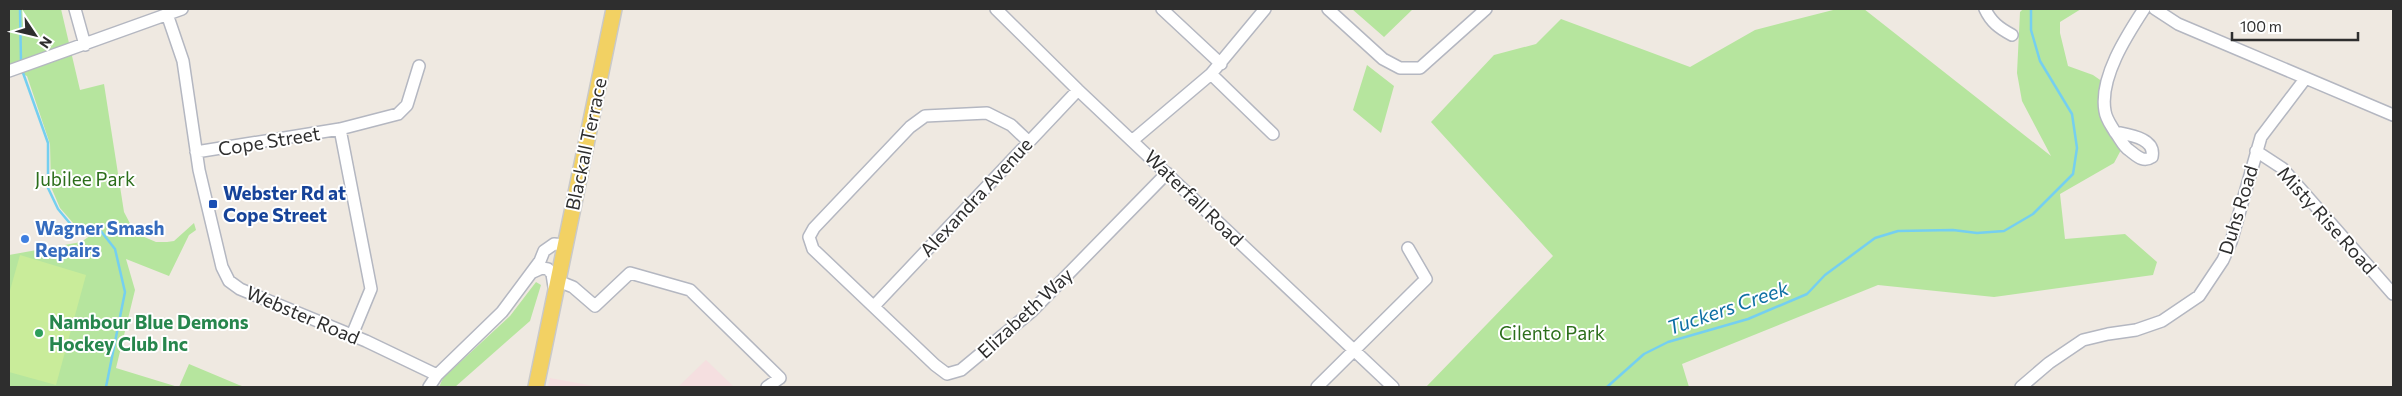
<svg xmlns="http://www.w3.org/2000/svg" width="2402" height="396" viewBox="0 0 2402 396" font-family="Commissioner,sans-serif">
<rect width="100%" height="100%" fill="#efe9e1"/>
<path fill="#f5dfe0" d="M 706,360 L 734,387 L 678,387 Z
M 550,378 L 599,387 L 548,387 Z"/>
<path fill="#b6e59e" d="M 9,9 L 61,9 L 80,90 L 104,84 L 124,212 L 135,233 L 156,242 L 167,242 L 174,241 L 194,223 L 196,230 L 189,235 L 169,276 L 126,259 L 135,290 L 116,368 L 178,387 L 9,387 L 9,255 L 81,242 L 103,227 L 74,224 L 60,208 L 51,187 L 50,144 L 27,76 L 9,69 Z
M 1352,9 L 1413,9 L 1384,37 Z
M 1837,9 L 1864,9 L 2051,156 L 2022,101 L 2017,73 L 2020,12 L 2023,9 L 2081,9 L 2060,22 L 2060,33 L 2068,66 L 2093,75 L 2103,82 L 2100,114 L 2121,150 L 2114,163 L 2060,194 L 2065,239 L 2125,234 L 2157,262 L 2153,275 L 1994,297 L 1878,285 L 1682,364 L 1689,387 L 1426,387 L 1553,256 L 1431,122 L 1494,55 L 1536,44 L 1561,19 L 1690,67 L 1755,30 Z
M 1367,65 L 1394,86 L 1381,133 L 1353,110 Z
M 536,282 L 541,285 L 530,321 L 455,387 L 439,387 L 443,378 L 510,316 Z
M 189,364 L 239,385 L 245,387 L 179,387 Z"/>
<path fill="#c9ec9a" d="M 20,255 L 86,275 L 56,385 L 9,372 L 9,294 Z"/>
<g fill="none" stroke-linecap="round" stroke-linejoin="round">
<path stroke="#75cff0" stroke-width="2.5" d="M 20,9 L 21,62
M 22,70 L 48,143 L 48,188 L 58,209 L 73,227 L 100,230 L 115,249 L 125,292 L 106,387
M 1607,387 L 1644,354 L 1668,342 L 1748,319 L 1807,294 L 1825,275 L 1875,238 L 1898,231 L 1953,230 L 1977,233 L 2004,231 L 2033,214 L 2073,174 L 2077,148 L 2072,114 L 2040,61 L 2031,30 L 2031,9"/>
<g stroke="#b4b7c1" stroke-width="14">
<path id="minor" d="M 75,9 L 85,45
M 996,9 L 1078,90 L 1393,387
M 1162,9 L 1221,64
M 1328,9 L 1383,59 L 1400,68 L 1420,68 L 1486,9
M 1985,9 C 1991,22 1999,28 2012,35
M 2155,9 L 2178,24 L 2393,115
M 167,14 L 183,61 L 199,170 L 222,267 L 229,281 L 240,289 L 366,341 L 437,375
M 9,71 L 182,9
M 1211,74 L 1273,134
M 340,129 L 371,289 L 352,335
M 2115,132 C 2129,135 2156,138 2152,157 C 2143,163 2137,156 2129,150 C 2123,146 2120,138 2115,132 C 2111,125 2106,119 2105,111 C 2099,78 2127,35 2144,9
M 1133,140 L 1211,74 L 1265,9
M 1029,142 L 1011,125 L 987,113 L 925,116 L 910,127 L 814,228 L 809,237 L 813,249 L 935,365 L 947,374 L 961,370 L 1032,311 L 1167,173
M 2256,151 L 2282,168 L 2393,294
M 196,152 L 340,129 L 398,114 L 407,105 L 419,66
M 531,273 L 542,268 L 548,269 L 552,274 L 554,287
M 558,281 L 573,287 L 595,306 L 630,273 L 690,290 L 780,378 L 767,387
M 875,305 L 1078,90
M 429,387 L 437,375 L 502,312 L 540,261 L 544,251 L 554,244 L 565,245
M 1317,387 L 1426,279 L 1408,248
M 2021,387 L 2049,363 L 2083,340 L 2108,334 L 2136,330 L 2162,321 L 2199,296 L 2223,260 L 2231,242 L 2261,137 L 2305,79"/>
</g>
<g stroke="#c9c9c9" stroke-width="18">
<path id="major" d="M 536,387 L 614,9"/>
</g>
<use href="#minor" stroke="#fff" stroke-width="11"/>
<use href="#major" stroke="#f2d163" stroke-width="15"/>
</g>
<rect fill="#1a4fb4" stroke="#fff" stroke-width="2" x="208" y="199" width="10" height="10" rx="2.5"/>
<circle fill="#3f7fe0" stroke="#fff" stroke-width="2" cx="25" cy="239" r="5"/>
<circle fill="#2e9e5b" stroke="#fff" stroke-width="2" cx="39" cy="333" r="5"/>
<g text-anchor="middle" stroke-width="4" stroke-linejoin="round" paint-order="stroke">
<g font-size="19" fill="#2e2e2e" stroke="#fff">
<text transform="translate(269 141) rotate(-9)" y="7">Cope Street</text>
<text transform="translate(586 144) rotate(-78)" y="7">Blackall Terrace</text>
<text transform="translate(976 197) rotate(-47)" y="7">Alexandra Avenue</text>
<text transform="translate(1194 198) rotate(44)" y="7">Waterfall Road</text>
<text transform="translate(2238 210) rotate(-73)" y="7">Duhs Road</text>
<text transform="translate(2327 220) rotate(48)" y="7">Misty Rise Road</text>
<text transform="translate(1025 313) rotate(-43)" y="7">Elizabeth Way</text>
<text transform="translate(303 315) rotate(23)" y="7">Webster Road</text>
</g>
<g font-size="19" fill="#2c6e1b" stroke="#fff">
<text x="85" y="186">Jubilee Park</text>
<text x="1552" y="340">Cilento Park</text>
</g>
<g font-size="19" font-weight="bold" fill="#164399" stroke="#fff" text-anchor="start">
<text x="223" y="200">Webster Rd at<tspan x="223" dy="22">Cope Street</tspan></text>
</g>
<g font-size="19" font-weight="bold" fill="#366cbe" stroke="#fff" text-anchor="start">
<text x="35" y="235">Wagner Smash<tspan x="35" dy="22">Repairs</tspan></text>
</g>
<g font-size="19" font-weight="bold" fill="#27864d" stroke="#fff" text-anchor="start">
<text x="49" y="329">Nambour Blue Demons<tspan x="49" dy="22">Hockey Club Inc</tspan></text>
</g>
<g font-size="20" font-style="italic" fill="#0d6fa3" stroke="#fff">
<text transform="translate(1728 308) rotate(-19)" y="7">Tuckers Creek</text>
</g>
</g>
<rect width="2402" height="396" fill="none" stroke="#2e2e2e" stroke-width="20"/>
<g transform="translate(35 35) rotate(125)" stroke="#ffffff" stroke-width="4" paint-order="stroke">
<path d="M0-4L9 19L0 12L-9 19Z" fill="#2e2e2e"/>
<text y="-8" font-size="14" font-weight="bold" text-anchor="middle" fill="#2e2e2e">N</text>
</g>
<path d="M2232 32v8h126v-8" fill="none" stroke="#2e2e2e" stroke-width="2.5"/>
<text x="2240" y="32" font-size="15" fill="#2e2e2e" stroke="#ffffff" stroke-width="4" paint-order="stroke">100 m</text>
</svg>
